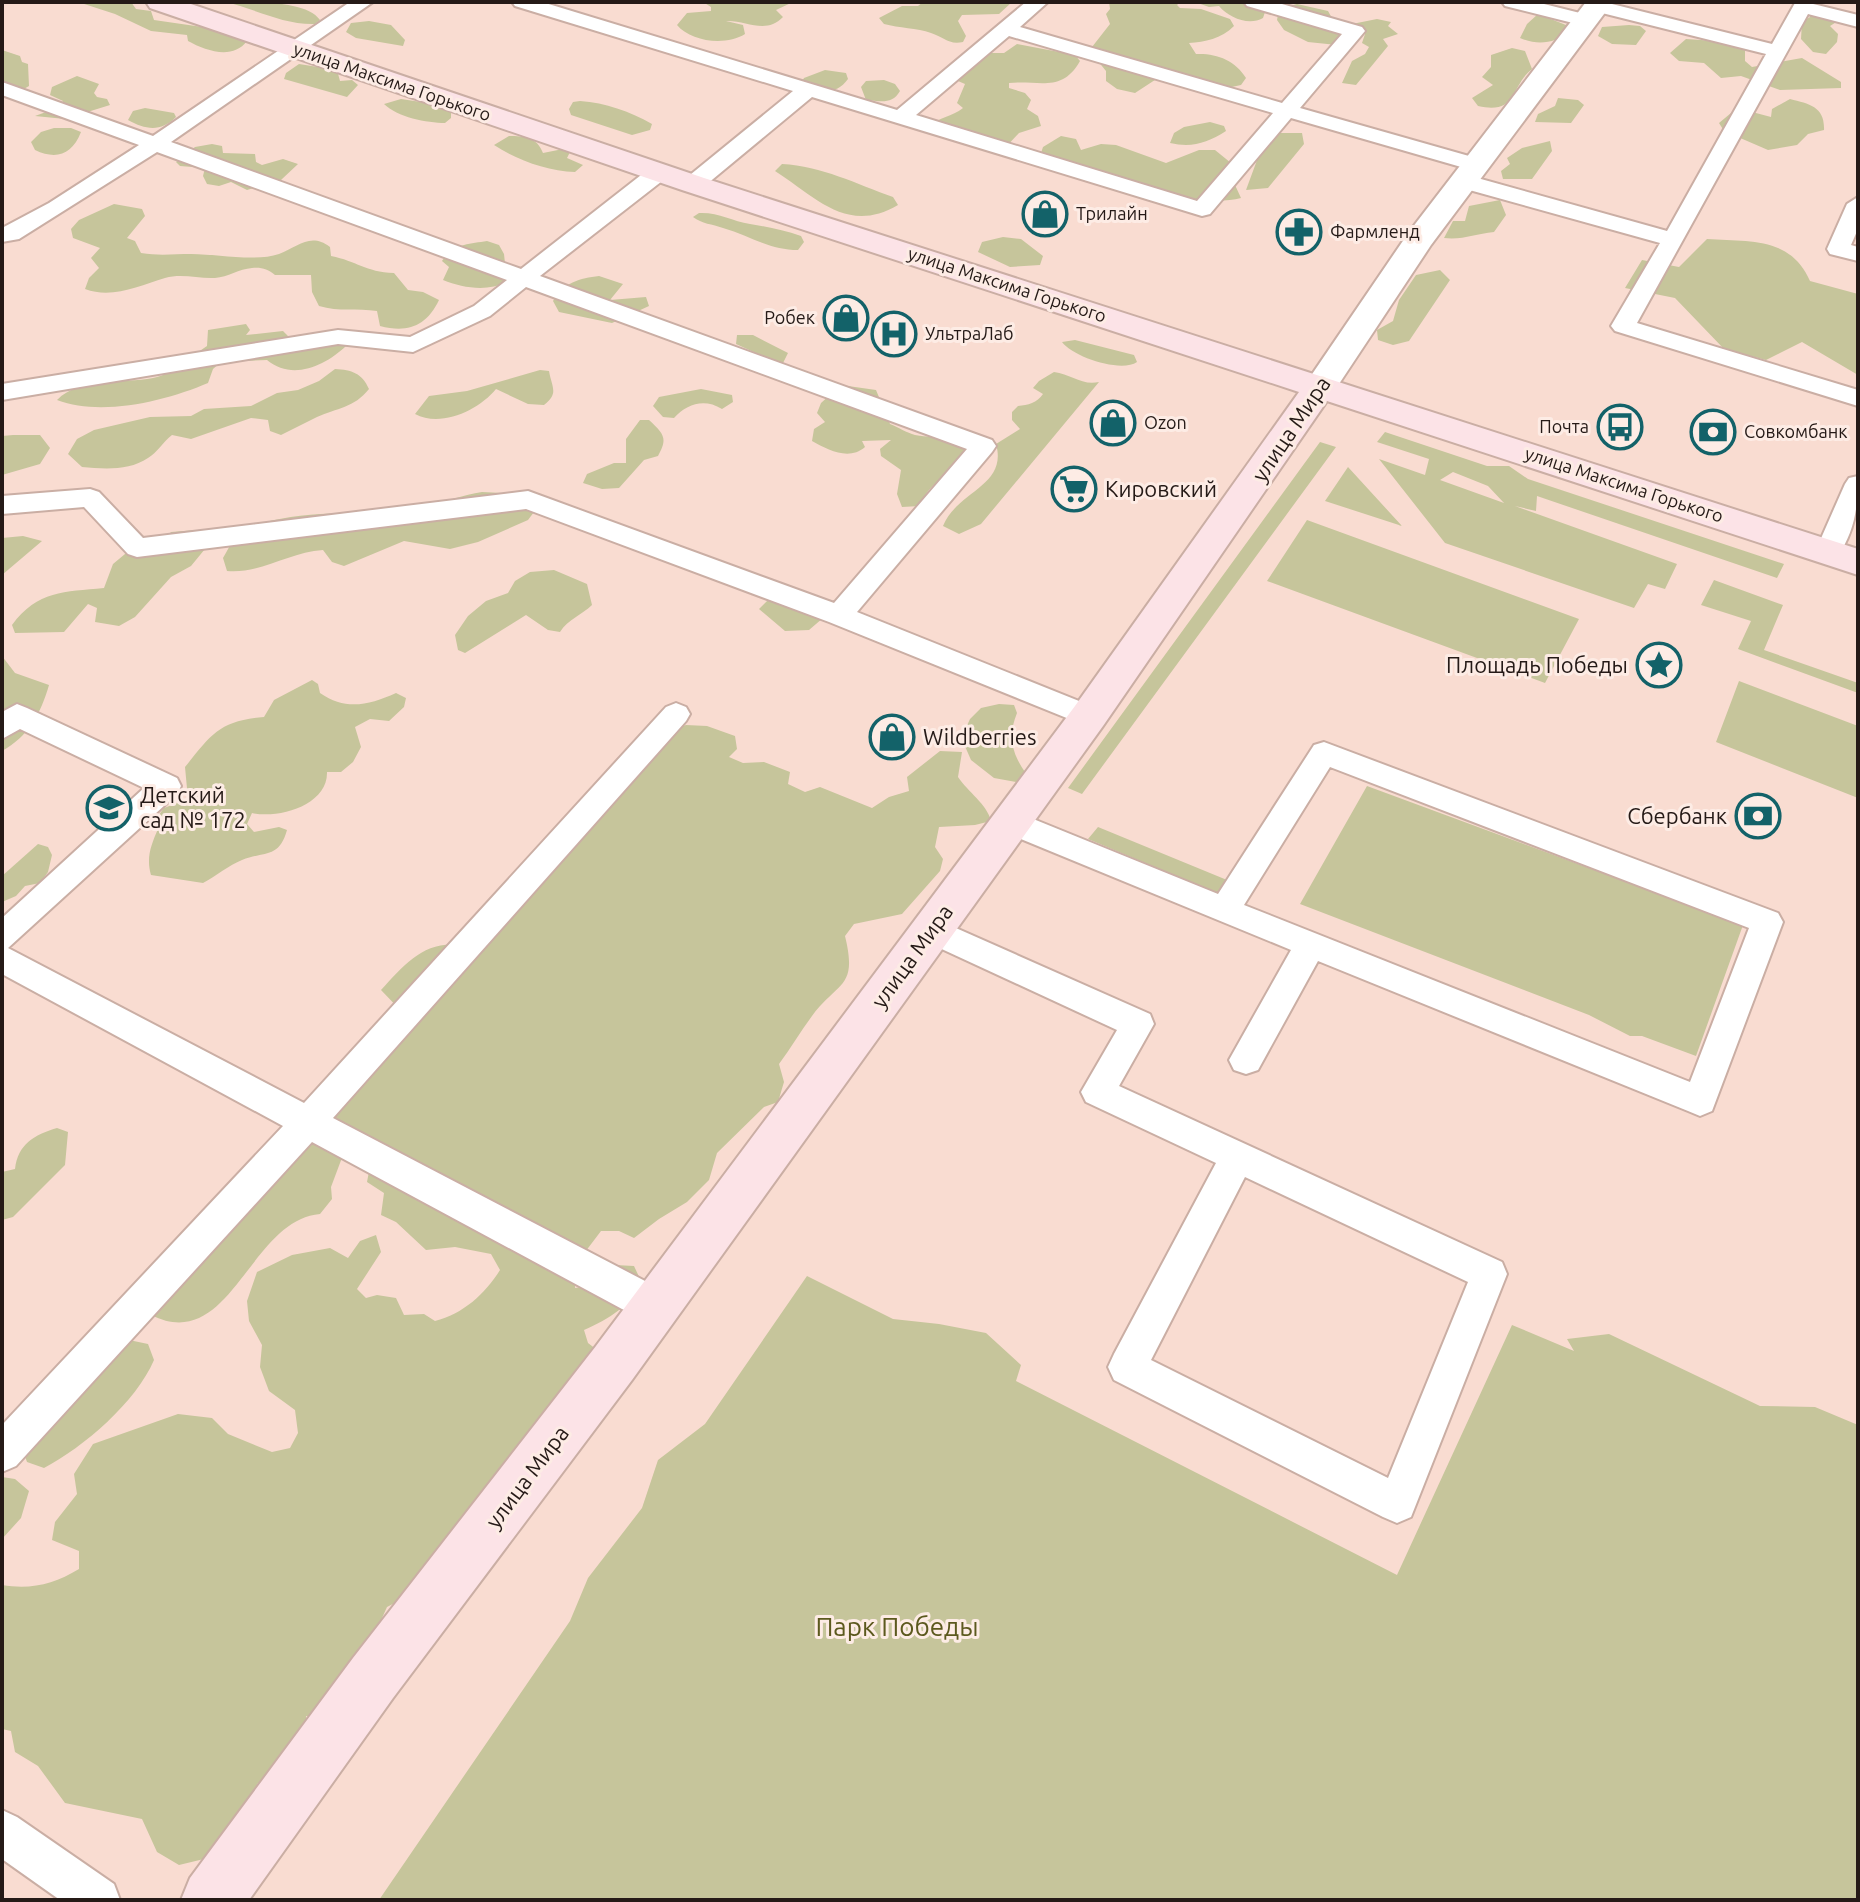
<svg xmlns="http://www.w3.org/2000/svg" width="1860" height="1902" viewBox="0 0 1860 1902" font-family="Ubuntu,sans-serif">
<rect width="100%" height="100%" fill="#f9dcd1"/>
<path fill="#c6c59b" fill-rule="evenodd" d="M 78,2 L 131,2 L 136,9 L 151,11 L 154,20 L 223,30 L 246,37 L 247,41 C 233,60 206,51 188,41 L 187,35 L 151,31 L 115,14 Z
M 226,2 C 251,2 306,0 320,20 L 315,24 C 284,25 255,9 226,2 Z
M 703,2 L 793,2 L 776,10 L 783,17 C 766,35 746,20 726,21 L 743,25 L 745,34 C 726,46 691,42 677,25 L 687,13 L 711,11 L 711,7 Z
M 923,2 L 1012,2 L 999,14 L 962,15 L 958,21 L 966,36 L 963,42 C 948,45 944,37 931,33 C 917,28 899,28 884,24 L 879,18 L 902,6 L 918,6 Z
M 1109,2 L 1180,2 L 1177,5 L 1180,8 L 1201,9 L 1230,19 L 1234,26 C 1221,39 1205,42 1189,43 L 1196,54 C 1216,53 1235,60 1246,78 L 1241,85 L 1213,91 L 1161,76 L 1135,93 L 1117,89 L 1106,81 L 1106,71 L 1093,55 L 1092,47 L 1110,24 L 1106,14 L 1110,9 Z
M 1195,2 L 1277,2 L 1267,6 L 1263,18 C 1249,26 1229,18 1219,6 L 1209,7 Z
M 1297,4 L 1328,11 L 1333,20 L 1346,29 L 1337,45 L 1308,42 L 1284,30 L 1277,20 L 1279,9 Z
M 1810,12 L 1838,21 L 1830,26 L 1838,34 L 1837,42 L 1826,54 L 1813,52 L 1801,39 L 1802,22 L 1810,17 Z
M 1538,14 L 1566,25 L 1570,32 C 1555,43 1538,46 1520,38 L 1527,24 Z
M 1377,19 L 1391,22 L 1388,26 L 1398,34 L 1383,39 L 1388,46 L 1356,85 L 1342,83 L 1352,61 L 1365,54 L 1369,47 L 1362,43 L 1365,34 L 1355,31 L 1352,24 Z
M 369,21 L 391,25 L 405,40 L 403,46 L 356,38 L 346,32 L 351,23 Z
M 1629,25 L 1640,26 L 1646,31 L 1636,45 L 1612,44 L 1598,36 L 1602,27 Z
M 1686,39 L 1730,42 L 1745,48 L 1745,61 L 1752,67 L 1802,58 L 1841,82 L 1841,88 L 1780,90 L 1741,76 L 1721,78 L 1704,63 L 1679,61 L 1670,53 Z
M 1017,44 L 1075,55 L 1080,61 C 1062,93 1040,80 1009,83 L 1009,88 L 1025,93 L 1031,100 L 1027,109 L 1038,116 L 1041,126 L 1019,133 L 1004,149 L 929,126 C 939,117 952,117 963,108 L 957,103 L 965,84 L 958,81 L 957,76 L 985,53 L 1004,53 Z
M 1512,48 L 1525,51 L 1532,69 C 1510,86 1518,115 1478,106 L 1472,98 L 1493,85 L 1482,77 L 1491,67 L 1491,55 Z
M 2,50 L 20,56 L 22,62 L 28,64 L 29,86 L 17,93 L 2,94 Z
M 299,64 L 337,70 L 340,81 L 352,80 L 358,85 L 347,97 L 284,79 L 286,73 Z
M 825,70 L 846,73 L 848,79 C 835,97 818,91 800,85 L 804,78 Z
M 77,76 L 99,84 L 94,93 L 97,97 L 107,99 L 110,105 L 65,119 L 35,116 L 57,108 L 63,101 L 50,95 L 52,87 Z
M 884,80 L 895,84 L 900,91 C 892,105 880,101 866,100 L 861,87 L 866,81 Z
M 1558,98 L 1578,100 L 1584,105 L 1571,123 L 1535,122 L 1538,114 L 1555,106 Z
M 401,99 L 434,104 L 451,112 L 451,118 L 445,123 C 427,123 397,117 384,104 Z
M 1790,99 C 1810,104 1825,107 1824,130 L 1808,134 L 1797,145 L 1768,150 L 1724,131 L 1719,123 L 1737,108 L 1771,117 L 1772,109 Z
M 580,101 C 606,103 629,111 652,124 L 650,130 L 632,135 L 571,115 L 569,109 L 573,102 Z
M 145,108 L 174,113 L 176,117 C 161,132 146,130 128,120 L 133,111 Z
M 1210,122 L 1224,126 L 1226,131 C 1207,143 1192,148 1170,143 L 1174,133 L 1184,127 Z
M 54,128 L 71,128 L 81,132 C 72,155 56,160 35,150 L 31,142 L 41,132 Z
M 1280,133 L 1302,133 L 1304,144 L 1268,188 L 1246,190 L 1260,152 Z
M 509,136 C 524,136 537,137 543,153 L 563,149 L 570,152 L 567,158 L 583,165 L 575,172 C 547,171 517,160 494,145 Z
M 1061,136 L 1076,139 L 1081,150 L 1101,144 L 1116,145 L 1166,163 L 1199,150 L 1215,150 L 1231,163 L 1224,184 L 1235,185 L 1241,198 C 1192,211 1090,173 1039,159 L 1043,147 Z
M 1550,141 L 1552,151 L 1532,179 L 1503,179 L 1501,171 L 1510,164 L 1507,158 L 1522,148 Z
M 212,144 L 222,146 L 223,153 L 255,154 L 256,162 L 262,165 L 283,159 L 298,164 L 281,180 L 247,190 L 231,182 L 219,186 L 207,184 L 203,176 L 205,168 L 180,166 L 176,162 L 195,147 Z
M 782,164 C 822,166 856,184 893,197 L 898,205 C 847,235 816,197 775,171 Z
M 1500,200 L 1506,215 L 1494,232 C 1475,234 1463,240 1444,238 L 1453,221 L 1465,221 L 1469,206 Z
M 114,204 L 142,209 L 145,216 L 127,238 L 135,241 L 141,253 C 159,256 174,254 191,254 C 216,254 256,262 279,254 C 298,247 310,232 330,247 L 331,256 C 357,261 365,272 394,273 L 408,290 L 423,292 L 439,300 C 426,327 407,333 380,326 L 377,311 C 357,308 339,312 319,306 L 312,292 L 311,275 L 275,275 C 268,269 261,267 252,268 C 239,269 228,277 215,278 C 199,279 182,273 165,278 C 139,286 112,299 85,289 L 89,278 L 99,268 L 91,258 L 100,248 L 73,238 L 71,229 L 79,220 Z
M 699,213 C 718,212 732,221 750,224 C 768,227 784,230 801,236 L 804,242 L 798,250 C 770,250 750,236 723,228 C 712,224 702,224 693,217 Z
M 1003,237 L 1021,239 L 1043,256 L 1040,265 L 1010,267 L 978,252 L 982,242 Z
M 1707,239 C 1749,242 1790,236 1810,281 L 1858,294 L 1858,375 L 1802,342 L 1766,360 L 1724,349 L 1675,298 L 1625,288 L 1642,260 L 1679,267 Z
M 487,241 L 499,245 L 504,254 L 507,282 C 487,292 463,288 443,280 L 449,267 L 442,261 C 452,244 469,244 487,241 Z
M 1440,270 L 1450,280 L 1409,341 L 1393,345 L 1378,340 L 1377,330 L 1393,321 L 1399,300 L 1416,275 Z
M 599,276 L 623,284 L 610,300 L 646,297 L 649,306 L 612,323 L 559,312 L 553,301 C 563,283 580,278 599,276 Z
M 246,324 L 250,330 L 246,335 L 283,331 L 289,337 L 278,347 L 325,343 L 346,346 C 325,366 292,381 267,360 L 245,361 L 229,355 L 213,369 L 208,383 C 166,401 101,417 57,400 C 81,376 122,384 153,378 C 176,373 189,358 207,346 L 208,330 Z
M 737,335 L 753,335 L 788,353 L 782,365 L 736,344 Z
M 1075,340 L 1134,355 L 1137,362 C 1121,373 1073,357 1062,342 Z
M 335,369 C 352,370 362,373 369,389 C 354,408 337,408 317,417 C 305,423 293,429 281,435 L 270,431 L 268,420 L 251,418 L 191,439 L 172,435 C 163,442 157,453 148,458 C 129,471 104,469 82,467 L 68,454 L 77,439 L 94,430 L 150,417 L 191,416 L 204,409 L 251,406 L 277,393 L 298,390 L 319,381 Z
M 540,370 L 549,371 C 552,388 559,393 544,405 L 528,404 L 496,389 C 479,410 441,428 415,414 L 429,396 L 467,391 Z
M 1054,372 C 1071,374 1082,386 1099,382 L 981,524 L 959,534 L 943,526 C 957,491 1008,486 996,444 L 1020,429 L 1012,420 L 1012,412 L 1018,406 C 1028,405 1037,403 1043,394 L 1033,388 L 1039,381 Z
M 841,385 L 876,390 L 890,424 C 898,427 907,433 915,435 C 937,440 944,430 964,449 L 960,472 C 941,476 928,486 920,506 L 902,507 L 897,494 L 901,470 L 881,456 L 880,449 L 891,440 L 862,441 L 865,447 C 849,461 828,450 812,441 L 814,429 L 825,422 L 817,413 L 821,403 Z
M 701,389 L 732,395 L 733,402 L 722,409 C 704,398 687,404 674,418 L 663,417 L 653,406 L 659,397 Z
M 640,420 L 649,420 C 664,434 668,438 658,456 L 644,460 L 619,488 L 602,489 L 583,483 L 587,474 L 614,463 L 626,463 L 626,439 Z
M 1385,432 L 1487,466 L 1509,466 L 1528,479 L 1784,564 L 1777,578 L 1537,496 L 1536,511 L 1515,506 L 1677,564 L 1665,589 L 1648,584 L 1634,608 L 1445,543 L 1379,459 L 1425,475 L 1429,459 L 1377,442 ZM 1453,472 L 1488,486 L 1504,503 L 1440,480 Z
M 13,435 L 40,435 L 50,448 L 40,464 L 2,475 L 2,436 Z
M 1320,442 L 1336,447 L 1082,794 L 1068,788 Z
M 1348,467 L 1402,526 L 1325,501 Z
M 482,492 L 502,493 L 534,512 L 528,520 L 478,542 L 450,549 L 404,541 L 344,566 L 332,562 L 323,550 C 289,552 261,574 227,571 L 223,558 C 231,544 236,533 251,527 C 302,507 374,517 428,505 C 447,501 463,495 482,492 Z
M 1307,520 L 1579,619 L 1545,683 L 1267,581 Z
M 210,529 L 214,538 L 191,566 L 171,577 L 135,617 L 119,626 L 95,622 L 97,608 L 88,604 L 64,632 L 15,633 L 12,625 C 38,590 64,592 104,588 L 113,564 L 125,554 L 154,553 L 171,532 Z
M 23,536 L 42,541 L 2,575 L 2,538 Z
M 554,570 L 587,584 L 592,605 C 582,615 568,619 560,632 L 548,630 L 526,615 L 465,653 L 458,650 L 455,635 L 468,616 L 486,601 L 508,593 L 515,581 L 530,572 Z
M 1714,580 L 1783,605 L 1764,650 L 1858,683 L 1858,693 L 1738,649 L 1751,621 L 1701,605 Z
M 782,594 L 823,618 L 809,630 L 785,631 L 759,609 L 768,600 Z
M 2,656 L 15,673 L 49,685 C 41,713 28,737 2,751 Z
M 312,680 L 318,684 L 320,693 C 346,711 369,705 396,693 L 406,698 L 404,707 L 389,721 L 370,719 L 355,727 L 361,747 L 353,762 L 341,772 L 327,772 C 328,805 279,819 252,813 L 247,824 L 254,832 L 279,827 L 287,830 C 279,859 264,851 242,860 C 229,865 216,876 203,883 L 151,875 C 146,858 151,845 158,829 L 155,820 L 164,808 L 188,799 L 185,767 C 212,734 219,721 264,717 L 274,700 Z
M 1739,681 L 1858,726 L 1858,798 L 1716,742 Z
M 999,704 L 1014,705 L 1017,713 C 1008,735 1011,752 1025,772 L 1016,782 L 994,778 L 971,760 L 964,744 L 965,730 L 970,719 L 981,708 Z
M 686,725 L 707,726 L 735,736 L 737,749 L 729,757 L 743,763 L 764,762 L 790,772 L 788,784 L 805,792 L 820,787 L 872,808 L 889,797 L 909,791 L 907,777 L 940,751 L 962,752 L 958,777 C 968,792 987,804 991,821 L 975,825 L 939,827 L 935,847 L 943,859 L 940,871 L 902,914 L 854,924 L 845,936 C 858,989 838,981 812,1016 C 800,1032 791,1048 779,1064 L 784,1082 L 778,1102 L 764,1107 L 717,1153 L 709,1180 L 687,1202 L 659,1219 L 634,1238 L 619,1231 L 601,1231 L 576,1264 L 575,1288 L 609,1283 L 615,1265 L 634,1266 L 641,1281 C 631,1306 609,1319 584,1330 L 588,1343 L 614,1363 L 414,1593 L 387,1607 L 369,1647 L 343,1719 L 306,1716 L 314,1760 L 291,1791 L 258,1783 L 240,1823 L 208,1858 L 179,1865 L 157,1852 L 142,1819 L 65,1803 L 38,1766 L 15,1752 L 11,1731 L 2,1729 L 2,1585 C 31,1590 54,1584 79,1569 L 79,1551 L 52,1540 L 55,1522 L 77,1494 L 74,1474 L 93,1444 L 178,1414 L 212,1418 L 228,1434 L 272,1452 L 290,1448 L 298,1433 L 295,1410 L 269,1391 L 260,1367 L 262,1345 L 249,1321 L 247,1301 L 257,1272 L 292,1255 L 330,1248 L 348,1258 L 360,1241 L 376,1235 L 381,1252 L 357,1289 L 366,1298 L 377,1295 L 396,1298 L 404,1315 L 424,1314 L 435,1321 C 463,1314 485,1294 500,1270 L 491,1254 L 455,1247 L 426,1250 L 396,1222 L 381,1215 L 384,1193 L 367,1182 L 372,1156 L 308,1122 L 404,1014 L 381,990 C 406,963 426,938 466,946 L 672,730 Z
M 1367,786 L 1743,925 L 1696,1056 L 1642,1036 L 1630,1036 L 1589,1015 L 1300,904 Z
M 1098,827 L 1227,880 L 1219,894 L 1088,839 Z
M 38,844 L 48,847 L 52,855 L 48,872 L 40,883 L 25,886 L 16,896 L 2,902 L 2,876 Z
M 57,1128 L 68,1132 L 65,1165 L 13,1217 L 2,1220 L 2,1172 L 15,1169 C 18,1144 34,1135 57,1128 Z
M 299,1144 L 321,1144 L 343,1155 L 331,1187 L 332,1199 L 320,1214 C 249,1220 231,1355 151,1315 L 181,1272 L 199,1267 L 208,1245 Z
M 807,1276 L 893,1319 L 939,1324 L 986,1333 L 1021,1365 L 1016,1381 L 1397,1575 L 1512,1325 L 1574,1351 L 1567,1339 L 1609,1334 L 1760,1406 L 1815,1407 L 1858,1425 L 1858,1900 L 379,1900 L 570,1621 L 588,1578 L 642,1508 L 658,1460 L 705,1424 Z
M 129,1340 L 148,1344 L 154,1360 C 136,1402 84,1447 44,1468 L 27,1462 L 21,1445 Z
M 2,1477 L 15,1479 L 29,1491 L 21,1518 L 2,1539 Z"/>
<g fill="none" stroke-linecap="round" stroke-linejoin="round">
<g stroke="#caaea4" stroke-width="4">
<path id="service" d="M 350,2 L 373,2 L 171,142 L 521,269 L 650,168 L 666,168 L 669,173 L 666,178 L 540,276 L 992,440 L 996,446 L 992,452 L 857,612 L 1099,709 L 1103,716 L 1099,723 L 1089,727 L 1079,723 L 829,622 L 526,509 L 137,557 L 128,554 L 84,507 L 2,514 L 2,496 L 90,489 L 99,492 L 143,538 L 528,491 L 834,603 L 967,449 L 526,287 L 490,316 L 413,352 L 338,344 L 2,400 L 2,384 L 338,330 L 410,337 L 474,306 L 507,280 L 157,152 L 19,239 L 2,242 L 2,228 L 49,203 L 139,145 L 2,95 L 2,82 L 153,136 Z
M 512,2 L 542,2 L 897,110 L 1026,2 L 1048,2 L 1020,27 L 1282,103 L 1342,34 L 1247,6 L 1244,2 L 1275,2 L 1362,27 L 1365,31 L 1300,108 L 1483,160 L 1486,165 L 1475,171 L 1291,118 L 1210,214 L 1202,216 L 812,97 L 701,189 L 693,191 L 682,184 L 685,179 L 793,91 L 515,6 ZM 1009,36 L 1273,113 L 1197,201 L 916,115 Z
M 1502,2 L 1536,2 L 1592,16 L 1595,20 L 1585,26 L 1505,6 Z
M 1590,2 L 1604,2 L 1772,44 L 1795,3 L 1805,2 L 1858,15 L 1858,27 L 1808,14 L 1637,323 L 1858,390 L 1858,406 L 1615,331 L 1611,326 L 1660,243 L 1455,186 L 1452,181 L 1463,174 L 1667,231 L 1766,54 L 1590,10 L 1587,6 Z
M 1858,197 L 1858,229 L 1851,245 L 1858,247 L 1858,261 L 1830,254 L 1827,249 L 1847,204 Z
M 1858,476 C 1858,508 1855,530 1837,558 L 1828,561 L 1819,558 L 1815,552 L 1845,484 L 1849,478 Z
M 676,703 L 686,707 L 690,714 L 686,721 L 333,1118 L 668,1293 L 673,1305 L 668,1317 L 655,1322 L 622,1309 L 312,1142 L 16,1466 L 2,1472 L 2,1425 L 283,1126 L 2,974 L 2,918 L 144,788 L 20,729 L 2,739 L 2,712 L 17,704 L 27,708 L 177,778 L 181,786 L 177,794 L 8,948 L 304,1103 L 666,707 Z
M 1324,742 L 1778,913 L 1783,922 L 1712,1111 L 1700,1116 L 1688,1111 L 1318,961 L 1258,1070 L 1246,1074 L 1234,1070 L 1229,1060 L 1291,950 L 999,830 L 995,822 L 999,814 L 1010,810 L 1021,814 L 1218,894 L 1314,745 ZM 1330,767 L 1749,928 L 1690,1082 L 1244,905 Z
M 931,917 L 1150,1014 L 1154,1024 L 1119,1086 L 1502,1262 L 1507,1274 L 1411,1517 L 1397,1523 L 1383,1517 L 1114,1380 L 1108,1367 L 1114,1354 L 1216,1163 L 1086,1102 L 1081,1092 L 1117,1030 L 920,939 L 915,930 L 920,921 ZM 1245,1177 L 1468,1282 L 1388,1478 L 1151,1360 Z
M 2,1810 L 17,1817 L 114,1884 L 120,1900 L 60,1900 L 2,1859 Z"/>
</g>
<g stroke="#caaea4" stroke-width="4">
<path id="tertiary" d="M 1586,2 L 1613,2 L 1431,245 L 1333,393 L 1321,396 L 1309,393 L 1304,386 L 1409,232 Z"/>
</g>
<g stroke="#caaea4" stroke-width="4">
<path id="secondary" d="M 146,2 L 185,2 L 704,178 L 1858,549 L 1858,575 L 1327,401 L 1103,726 L 632,1380 L 393,1698 L 249,1900 L 181,1900 L 190,1878 L 353,1658 L 596,1346 L 1075,706 L 1299,392 L 682,190 L 150,8 Z"/>
</g>
<use href="#service" fill="#fff" fill-rule="evenodd"/>
<use href="#tertiary" fill="#fff" fill-rule="evenodd"/>
<use href="#secondary" fill="#fce3e7" fill-rule="evenodd"/>
</g>
<defs>
<g id="shop-ring" transform="scale(2.3)"><circle r="9.5" fill="#fdece5" stroke="#136269" stroke-width="1.5"/><path d="M-5-2.5h2.3a2.7 3.5 0 0 1 5.4 0H5L5.5 6h-11ZM-1.5-2.5h3a1.5 2.3 0 0 0-3 0Z" fill="#136269"/></g>
<g id="pharmacy-ring" transform="scale(2.3)"><circle r="9.5" fill="#fdece5" stroke="#136269" stroke-width="1.5"/><path d="M-2-6h4v4h4v4h-4v4h-4v-4h-4v-4h4Z" fill="#136269"/></g>
<g id="hospital-ring" transform="scale(2.3)"><circle r="9.5" fill="#fdece5" stroke="#136269" stroke-width="1.5"/><path d="M-5-5h3v3.5h4V-5h3V5h-3V1.5h-4V5h-3Z" fill="#136269"/></g>
<g id="bus-ring" transform="scale(2.3)"><circle r="9.5" fill="#fdece5" stroke="#136269" stroke-width="1.5"/><path d="M-5-6H5V4H4V6H2V4H-2V6H-4V4H-5ZM-3.5-4V0h7V-4ZM-3.5 1.2v1.5H-2V1.2ZM2 1.2v1.5H3.5V1.2Z" fill="#136269"/></g>
<g id="bank-ring" transform="scale(2.3)"><circle r="9.5" fill="#fdece5" stroke="#136269" stroke-width="1.5"/><path d="M-6-4H6V4H-6ZM0-2.3a2.3 2.3 0 1 0 0 4.6a2.3 2.3 0 1 0 0-4.6Z" fill="#136269"/></g>
<g id="supermarket-ring" transform="scale(2.3)"><circle r="9.5" fill="#fdece5" stroke="#136269" stroke-width="1.5"/><path d="M-6-5.5h2.5l.6 2H6L4.5 2H-2.5L-4.4-4H-6ZM-1.5 3.2a1.3 1.3 0 1 0 .1 0ZM3 3.2a1.3 1.3 0 1 0 .1 0Z" fill="#136269"/></g>
<g id="sight-ring" transform="scale(2.3)"><circle r="9.5" fill="#fdece5" stroke="#136269" stroke-width="1.5"/><path d="M0-6L1.8-2.2L6-1.7L2.9 1.2L3.7 5.4L0 3.3L-3.7 5.4L-2.9 1.2L-6-1.7L-1.8-2.2Z" fill="#136269"/></g>
<g id="school-ring" transform="scale(2.3)"><circle r="9.5" fill="#fdece5" stroke="#136269" stroke-width="1.5"/><path d="M0-5L7-2L0 1L-7-2ZM-4 1L0 2.5L4 1V4Q0 6-4 4Z" fill="#136269"/></g>
</defs>
<g fill-rule="evenodd">
<use href="#shop-ring" x="1045" y="214"/>
<use href="#pharmacy-ring" x="1299" y="232"/>
<use href="#shop-ring" x="846" y="318"/>
<use href="#hospital-ring" x="894" y="334"/>
<use href="#shop-ring" x="1113" y="423"/>
<use href="#bus-ring" x="1620" y="427"/>
<use href="#bank-ring" x="1713" y="432"/>
<use href="#supermarket-ring" x="1074" y="489"/>
<use href="#sight-ring" x="1659" y="665"/>
<use href="#shop-ring" x="892" y="737"/>
<use href="#school-ring" x="109" y="808"/>
<use href="#bank-ring" x="1758" y="816"/>
</g>
<g text-anchor="middle" stroke-width="6" stroke-linejoin="round" paint-order="stroke">
<g font-size="18" fill="#251a17" stroke="#fdece5">
<text transform="translate(392 82) rotate(19)" y="6">улица Максима Горького</text>
<text transform="translate(1007 285) rotate(18)" y="6">улица Максима Горького</text>
<text transform="translate(1624 485) rotate(18)" y="6">улица Максима Горького</text>
</g>
<g font-size="18" fill="#251a17" stroke="#fdece5" text-anchor="start">
<text x="1076" y="220">Трилайн</text>
<text x="1330" y="238">Фармленд</text>
<text x="815" y="324" text-anchor="end">Робек</text>
<text x="925" y="340">УльтраЛаб</text>
<text x="1144" y="429">Ozon</text>
<text x="1589" y="433" text-anchor="end">Почта</text>
<text x="1744" y="438">Совкомбанк</text>
</g>
<g font-size="22" fill="#251a17" stroke="#fdece5">
<text transform="translate(1291 429) rotate(-56)" y="8">улица Мира</text>
<text transform="translate(912 956) rotate(-54)" y="8">улица Мира</text>
<text transform="translate(527 1477) rotate(-53)" y="8">улица Мира</text>
</g>
<g font-size="22" fill="#251a17" stroke="#fdece5" text-anchor="start">
<text x="1105" y="497">Кировский</text>
<text x="1628" y="673" text-anchor="end">Площадь Победы</text>
<text x="923" y="745">Wildberries</text>
<text x="140" y="803">Детский<tspan x="140" dy="25">сад № 172</tspan></text>
<text x="1727" y="824" text-anchor="end">Сбербанк</text>
</g>
<g font-size="26" fill="#5c591e" stroke="#fdece5">
<text x="897" y="1636">Парк Победы</text>
</g>
</g>
<rect width="1860" height="1902" fill="none" stroke="#251a17" stroke-width="8"/>
</svg>
